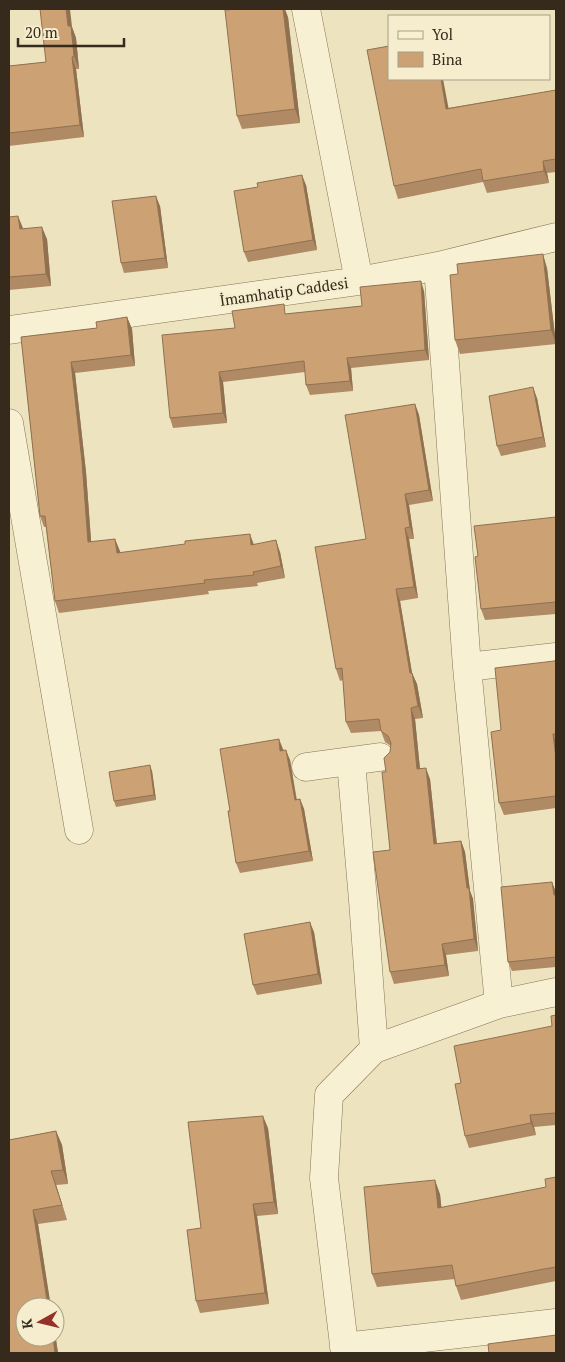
<svg xmlns="http://www.w3.org/2000/svg" width="565" height="1362" viewBox="0 0 565 1362" font-family="'PT Serif',serif">
<rect width="100%" height="100%" fill="#ede4bf"/>
<g fill="none" stroke-linecap="round" stroke-linejoin="round">
<g stroke="#867457" stroke-width="29">
<path id="minor" d="M 306,9 L 359,281
M 438,266 L 467,667 L 499,1004
M 9,330 L 359,281 L 438,266 L 556,237
M 9,423 L 79,830
M 467,667 L 556,657
M 351,762 L 363,900 L 374,1049
M 306,767 L 380,757
M 344,1347 L 556,1323
M 345,1353 L 324,1178 L 329,1095 L 374,1049 L 499,1004 L 556,992"/>
</g>
<use href="#minor" stroke="#f8f0d2" stroke-width="28"/>
</g>
<path fill="#af8a64" d="M 288,17 L 300,123 L 242,129 L 237,116 Z
M 72,27 L 76,38 L 79,69 L 76,69 L 84,137 L 9,146 L 9,66 L 46,62 Z
M 556,90 L 556,172 L 547,173 L 549,183 L 487,193 L 483,182 L 398,199 L 394,186 L 448,108 Z
M 306,185 L 317,250 L 248,262 L 244,252 Z
M 160,206 L 168,268 L 124,273 L 121,263 Z
M 9,217 L 23,229 L 47,239 L 51,286 L 9,290 Z
M 547,268 L 556,344 L 460,354 L 455,340 Z
M 424,291 L 429,360 L 351,368 L 353,391 L 310,395 L 306,385 L 305,372 L 223,382 L 227,423 L 173,428 L 170,418 L 235,328 L 287,314 L 362,306 Z
M 127,317 L 132,329 L 135,366 L 75,373 L 86,472 L 91,542 L 115,539 L 120,553 L 254,544 L 280,552 L 285,578 L 257,583 L 258,586 L 208,591 L 209,594 L 59,613 L 55,601 L 46,527 L 44,527 L 40,516 L 21,337 L 97,328 Z
M 537,398 L 546,447 L 501,456 L 497,446 Z
M 415,404 L 419,415 L 433,501 L 409,505 L 414,539 L 409,539 L 418,598 L 400,601 L 412,673 L 417,684 L 423,718 L 415,719 L 420,768 L 430,779 L 437,844 L 461,841 L 465,852 L 470,891 L 473,899 L 478,951 L 446,955 L 449,976 L 394,984 L 390,972 L 390,850 L 386,772 L 391,746 L 385,742 L 381,731 L 351,733 L 346,722 L 343,680 L 340,681 L 336,669 L 366,539 Z
M 556,517 L 556,614 L 485,620 L 481,609 L 478,556 Z
M 556,660 L 556,808 L 504,815 L 499,803 L 501,730 L 554,661 Z
M 283,749 L 290,760 L 297,800 L 300,799 L 304,809 L 313,861 L 240,873 L 236,863 L 230,811 Z
M 152,771 L 156,800 L 116,807 L 114,801 Z
M 552,882 L 556,895 L 556,967 L 512,971 L 508,962 Z
M 314,932 L 322,984 L 257,995 L 253,985 Z
M 556,1015 L 556,1125 L 534,1127 L 536,1135 L 469,1148 L 465,1136 L 461,1083 L 552,1026 Z
M 268,1128 L 278,1214 L 257,1216 L 269,1304 L 200,1313 L 196,1301 L 201,1228 Z
M 56,1131 L 62,1145 L 68,1184 L 56,1185 L 67,1220 L 38,1224 L 55,1337 L 55,1333 L 58,1353 L 9,1353 L 9,1140 Z
M 556,1177 L 556,1281 L 461,1300 L 456,1286 L 455,1279 L 377,1287 L 372,1274 L 440,1194 L 441,1208 L 546,1187 Z"/>
<path fill="#8f7151" d="M 66,9 L 70,9 L 72,27 L 76,38 L 79,69 L 74,56 L 68,26 Z
M 283,9 L 285,9 L 288,17 L 300,123 L 295,109 Z
M 72,57 L 76,69 L 84,137 L 80,125 Z
M 441,79 L 443,79 L 451,121 L 446,109 Z
M 543,161 L 547,173 L 549,183 L 544,171 Z
M 302,175 L 306,185 L 317,250 L 313,240 Z
M 156,196 L 160,206 L 168,268 L 165,258 Z
M 18,216 L 23,228 L 20,229 Z
M 42,227 L 47,239 L 51,286 L 46,274 Z
M 543,254 L 547,268 L 556,344 L 551,330 Z
M 421,281 L 424,291 L 429,360 L 425,350 Z
M 127,317 L 132,329 L 135,366 L 131,355 Z
M 347,358 L 351,368 L 353,391 L 350,381 Z
M 71,362 L 75,373 L 86,472 L 92,553 L 88,542 Z
M 219,372 L 223,382 L 227,423 L 223,413 Z
M 533,387 L 537,398 L 546,447 L 543,437 Z
M 415,404 L 419,415 L 433,501 L 429,490 Z
M 405,494 L 409,505 L 414,539 L 410,527 Z
M 405,528 L 409,539 L 418,598 L 414,587 Z
M 250,534 L 254,545 L 251,545 Z
M 115,539 L 120,551 L 122,564 L 117,553 Z
M 276,540 L 280,552 L 285,578 L 281,566 Z
M 396,589 L 400,601 L 414,685 L 410,673 Z
M 412,673 L 417,684 L 423,718 L 418,706 Z
M 411,708 L 415,719 L 421,780 L 417,769 Z
M 553,734 L 556,742 L 556,758 Z
M 279,739 L 283,749 L 284,761 L 280,751 Z
M 286,750 L 290,760 L 298,810 L 295,800 Z
M 150,765 L 152,771 L 156,800 L 154,795 Z
M 426,768 L 430,779 L 438,856 L 434,844 Z
M 300,799 L 304,809 L 313,861 L 309,851 Z
M 461,841 L 465,852 L 470,891 L 473,899 L 478,951 L 474,939 Z
M 552,882 L 556,892 L 556,897 L 554,895 Z
M 310,922 L 314,932 L 322,984 L 318,974 Z
M 442,944 L 446,955 L 449,976 L 445,965 Z
M 530,1115 L 534,1127 L 536,1135 L 531,1123 Z
M 263,1116 L 268,1128 L 278,1214 L 274,1202 Z
M 56,1131 L 62,1145 L 68,1184 L 63,1170 Z
M 51,1171 L 56,1185 L 67,1220 L 62,1205 Z
M 435,1180 L 440,1194 L 443,1222 L 438,1208 Z
M 253,1204 L 257,1216 L 269,1304 L 265,1293 Z
M 33,1210 L 38,1224 L 51,1307 L 48,1307 Z
M 55,1333 L 58,1353 L 55,1353 L 53,1337 L 55,1337 Z"/>
<path fill="#cca174" stroke="#8f7151" d="M 40,9 L 66,9 L 68,26 L 71,26 L 74,56 L 72,57 L 80,125 L 9,133 L 9,66 L 46,62 Z
M 238,9 L 283,9 L 295,109 L 237,116 L 225,10 Z
M 389,46 L 389,79 L 441,79 L 446,109 L 556,90 L 556,159 L 543,161 L 544,171 L 483,181 L 481,169 L 394,186 L 367,50 Z
M 302,175 L 313,240 L 244,252 L 234,191 L 258,187 L 257,183 Z
M 156,196 L 165,258 L 121,263 L 112,201 Z
M 18,216 L 20,229 L 42,227 L 46,274 L 9,277 L 9,217 Z
M 543,254 L 551,330 L 455,340 L 450,275 L 458,274 L 457,264 Z
M 421,281 L 425,350 L 347,358 L 350,381 L 306,385 L 304,361 L 219,372 L 223,413 L 170,418 L 162,335 L 235,328 L 232,311 L 284,304 L 285,314 L 362,306 L 360,287 Z
M 127,317 L 131,355 L 71,362 L 82,461 L 88,542 L 115,539 L 117,553 L 185,544 L 185,541 L 250,534 L 251,545 L 276,540 L 281,566 L 253,572 L 254,575 L 204,580 L 205,583 L 55,601 L 45,516 L 40,516 L 21,337 L 97,328 L 96,322 Z
M 533,387 L 543,437 L 497,446 L 489,396 Z
M 415,404 L 429,490 L 405,494 L 410,527 L 405,528 L 414,587 L 396,589 L 410,673 L 412,673 L 418,706 L 411,708 L 417,769 L 426,768 L 434,844 L 461,841 L 467,888 L 469,888 L 474,939 L 442,944 L 445,965 L 390,972 L 373,852 L 390,850 L 382,772 L 386,772 L 384,758 L 390,752 L 391,743 L 388,736 L 381,731 L 379,719 L 346,722 L 342,668 L 336,669 L 315,547 L 366,539 L 345,415 Z
M 556,517 L 556,602 L 481,609 L 475,557 L 478,556 L 474,526 Z
M 556,660 L 556,734 L 553,734 L 556,758 L 556,796 L 499,803 L 491,732 L 501,730 L 495,668 L 554,661 Z
M 279,739 L 280,751 L 286,750 L 295,800 L 300,799 L 309,851 L 236,863 L 228,811 L 230,811 L 220,749 Z
M 150,765 L 154,795 L 114,801 L 109,772 Z
M 552,882 L 554,895 L 556,895 L 556,957 L 508,962 L 501,887 Z
M 310,922 L 318,974 L 253,985 L 244,934 Z
M 556,1015 L 556,1113 L 530,1115 L 531,1123 L 465,1136 L 455,1084 L 461,1083 L 454,1046 L 552,1026 L 551,1016 Z
M 263,1116 L 274,1202 L 253,1204 L 265,1293 L 196,1301 L 187,1230 L 201,1228 L 188,1122 Z
M 56,1131 L 63,1170 L 51,1171 L 62,1205 L 33,1210 L 48,1307 L 25,1307 L 25,1337 L 53,1337 L 55,1353 L 9,1353 L 9,1140 Z
M 556,1177 L 556,1267 L 544,1269 L 456,1286 L 452,1265 L 372,1274 L 364,1187 L 435,1180 L 438,1208 L 546,1187 L 545,1179 Z
M 556,1335 L 556,1353 L 489,1353 L 488,1344 Z"/>
<g text-anchor="middle" stroke-width="4" stroke-linejoin="round" paint-order="stroke">
<g font-size="15" fill="#352a1c" stroke="#f5edce">
<text transform="translate(284 292) rotate(-8)" y="5">İmamhatip Caddesi</text>
</g>
</g>
<rect width="565" height="1362" fill="none" stroke="#352a1c" stroke-width="20"/>
<rect x="388" y="15" width="162" height="65" fill="#f5edce" stroke="#a89f87"/>
<rect x="398" y="31" width="25" height="8" fill="#f8f0d2" stroke="#a89f87"/>
<text x="432" y="40" font-size="15" fill="#352a1c">Yol</text>
<rect x="398" y="52" width="25" height="15" fill="#cca174" stroke="#a89f87"/>
<text x="432" y="65" font-size="15" fill="#352a1c">Bina</text>
<g transform="translate(40 1322) rotate(262)"><circle r="24" fill="#f5edce" stroke="#a89f87"/>
<path d="M0-4L9 19L0 12L-9 19Z" fill="#953128"/>
<text y="-8" font-size="14" font-weight="bold" text-anchor="middle" fill="#352a1c">K</text>
</g>
<path d="M18 38v8h106v-8" fill="none" stroke="#352a1c" stroke-width="2.5"/>
<text x="25" y="38" font-size="15" fill="#352a1c" stroke="#f5edce" stroke-width="4" paint-order="stroke">20 m</text>
</svg>
